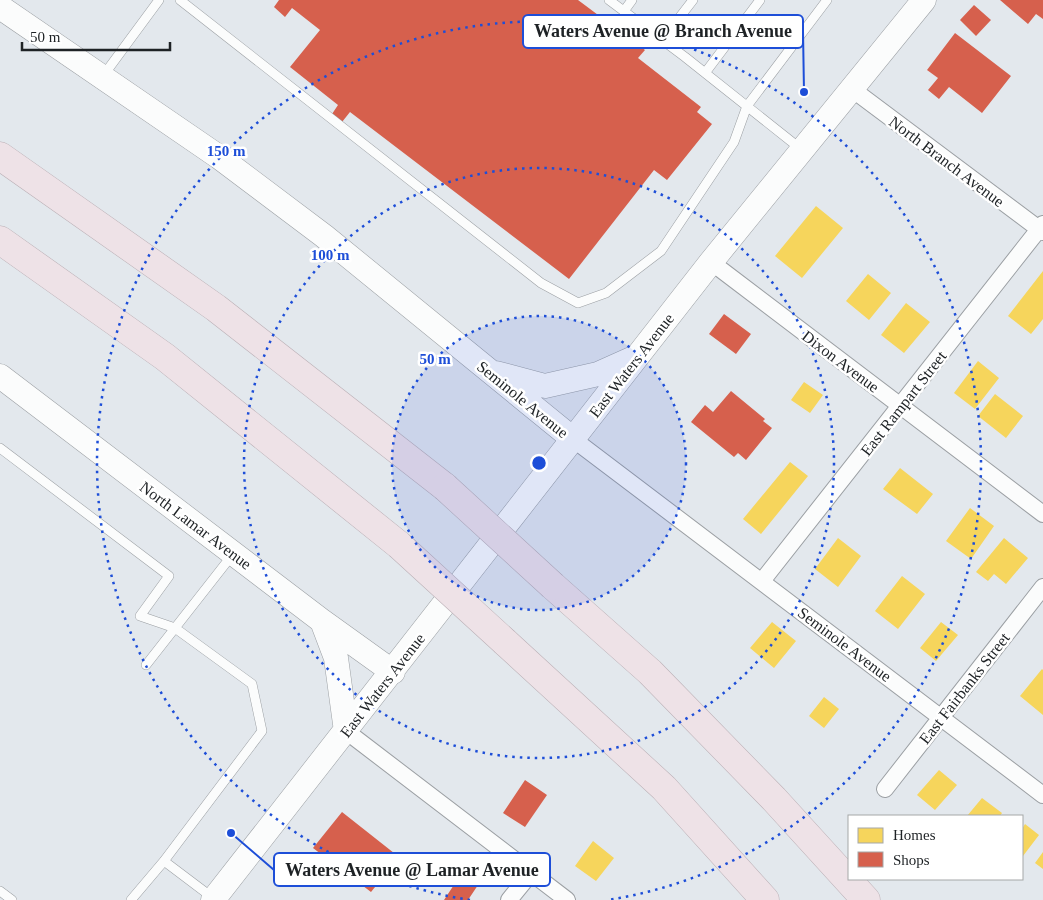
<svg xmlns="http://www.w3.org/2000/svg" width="1043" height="900" viewBox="0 0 1043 900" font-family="'Times New Roman',serif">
<rect width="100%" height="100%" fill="#e3e8ed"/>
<path fill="#f6d55c" d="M 816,206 L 843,228 L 802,278 L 775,256 Z
M 1043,271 L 1043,319 L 1031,334 L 1008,316 Z
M 868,274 L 891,293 L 869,320 L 846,301 Z
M 906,303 L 930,322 L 904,353 L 881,335 Z
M 978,361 L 999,378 L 975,409 L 954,393 Z
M 804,382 L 823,395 L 810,413 L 791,400 Z
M 995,394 L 1023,416 L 1006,438 L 978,416 Z
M 790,462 L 808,476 L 761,534 L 743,519 Z
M 900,468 L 933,494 L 917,514 L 883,489 Z
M 970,508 L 994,526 L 971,559 L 946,541 Z
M 838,538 L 861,556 L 838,587 L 815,569 Z
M 1004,538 L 1028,558 L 1006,584 L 994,574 L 988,581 L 976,572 Z
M 902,576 L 925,594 L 898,629 L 875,611 Z
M 772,622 L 796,641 L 774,668 L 750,648 Z
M 941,622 L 958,635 L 936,661 L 920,648 Z
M 1042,669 L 1043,670 L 1043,715 L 1020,696 Z
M 824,697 L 839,709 L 824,728 L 809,716 Z
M 939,770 L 957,785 L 935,810 L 917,795 Z
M 982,798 L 1002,813 L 1000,816 L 967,816 Z
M 1025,824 L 1039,835 L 1023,856 L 1022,829 Z
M 593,841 L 614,858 L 596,881 L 575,866 Z
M 1043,852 L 1043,869 L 1035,863 Z"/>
<path fill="#d6604d" d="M 279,0 L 578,0 L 645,50 L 638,58 L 701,107 L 697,112 L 712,124 L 667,180 L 654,170 L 569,279 L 350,112 L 342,122 L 332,114 L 338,105 L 290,67 L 320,30 L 292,8 L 285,17 L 274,7 Z
M 1000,0 L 1043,0 L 1043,19 L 1036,14 L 1028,24 Z
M 974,5 L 991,20 L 976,36 L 960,20 Z
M 955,33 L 1011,76 L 982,113 L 949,87 L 939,99 L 928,90 L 938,78 L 927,70 Z
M 724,314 L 751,334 L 736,354 L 709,334 Z
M 731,391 L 765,419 L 763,421 L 772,428 L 746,460 L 738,453 L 734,457 L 691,422 L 705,405 L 713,412 Z
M 525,780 L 547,795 L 525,827 L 503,813 Z
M 342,812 L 399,857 L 371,892 L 313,848 Z
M 467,865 L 484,876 L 468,900 L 444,900 Z"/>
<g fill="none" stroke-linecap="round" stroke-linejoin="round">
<g stroke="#9b9fa3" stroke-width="10">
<path id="service" d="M 180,0 L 541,283 L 578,303 L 606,293 L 661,251 L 734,142 L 747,106 L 827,0
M 609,0 L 685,57 L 802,150
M 624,11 L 632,0
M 662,40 L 693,0
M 705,73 L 760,0
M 103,76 L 159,0
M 0,448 L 169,576 L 140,616 L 175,628 L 233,554
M 164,861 L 213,898
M 0,891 L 12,900
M 131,900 L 164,861 L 262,731 L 252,684 L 175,628 L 146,665"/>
</g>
<g stroke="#9b9fa3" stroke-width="18">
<path id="minor" d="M 852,89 L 1043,232
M 711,262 L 1043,514
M 573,439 L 1043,795
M 762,581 L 1043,224
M 346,731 L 567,900
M 885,789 L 1043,587
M 509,900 L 531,873"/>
</g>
<g stroke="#9b9fa3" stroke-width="25">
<path id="secondary" d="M 0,7 L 219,157 L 324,236 L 573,439
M 496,373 L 545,386 L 598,374 L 636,357
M 0,376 L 322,621 L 393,672
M 322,621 L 336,658 L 346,731
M 213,900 L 711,262 L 924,0"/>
</g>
<g stroke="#baafb5" stroke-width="29">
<path id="motorway" d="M 0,156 L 216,308 L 445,487
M 0,240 L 165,357 L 399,545
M 553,586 L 650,672 L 774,799 L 866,900
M 505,642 L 664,788 L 765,900"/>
</g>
<use href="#service" stroke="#fbfcfc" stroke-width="9"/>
<use href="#minor" stroke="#fbfcfc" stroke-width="16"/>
<use href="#secondary" stroke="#fbfcfc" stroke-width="24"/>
<use href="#motorway" stroke="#eee2e7" stroke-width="28"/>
<g stroke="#baafb5" stroke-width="29" stroke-linecap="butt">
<path id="motorway-bridge" d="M 445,487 L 553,586
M 399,545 L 505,642"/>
</g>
<use href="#motorway-bridge" stroke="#eee2e7" stroke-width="28"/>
</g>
<circle cx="539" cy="463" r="147" fill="#1d4ed8" fill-opacity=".12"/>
<g fill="none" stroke="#1d4ed8" stroke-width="2.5" stroke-dasharray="2.5 5">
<circle cx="539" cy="463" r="147"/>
<circle cx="539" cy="463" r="295"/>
<path d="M470 900A442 442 0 1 1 608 900"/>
</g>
<g text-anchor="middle" stroke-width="5" stroke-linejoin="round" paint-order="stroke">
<g font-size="16" fill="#1e2225" stroke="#fff">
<text transform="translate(947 161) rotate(37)" y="6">North Branch Avenue</text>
<text transform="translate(841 361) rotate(37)" y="6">Dixon Avenue</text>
<text transform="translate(631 365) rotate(-52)" y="6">East Waters Avenue</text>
<text transform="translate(523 399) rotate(39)" y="6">Seminole Avenue</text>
<text transform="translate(903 403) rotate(-52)" y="6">East Rampart Street</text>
<text transform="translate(196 525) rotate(37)" y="6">North Lamar Avenue</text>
<text transform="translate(845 644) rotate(37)" y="6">Seminole Avenue</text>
<text transform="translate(382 685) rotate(-52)" y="6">East Waters Avenue</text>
<text transform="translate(964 688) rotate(-52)" y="6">East Fairbanks Street</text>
</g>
</g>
<circle cx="539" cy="463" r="8" fill="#1d4ed8" stroke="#fff" stroke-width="2.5"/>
<g font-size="15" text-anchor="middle" font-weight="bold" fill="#1d4ed8" stroke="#fff" stroke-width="5" stroke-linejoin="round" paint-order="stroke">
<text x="226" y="156">150 m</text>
<text x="330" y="260">100 m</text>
<text x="435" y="364">50 m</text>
</g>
<path fill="none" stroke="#1d4ed8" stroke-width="2" d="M804 92L803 31M231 833L274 870"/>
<g fill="#1d4ed8" stroke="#fff" stroke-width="2">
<circle cx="804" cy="92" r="5"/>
<circle cx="231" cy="833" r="5"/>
</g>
<g fill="#fff" stroke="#1d4ed8" stroke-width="2">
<rect x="523" y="15" width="280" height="33" rx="5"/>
<rect x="274" y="853" width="276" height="33" rx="5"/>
</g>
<g font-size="18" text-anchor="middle" font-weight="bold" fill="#1e2225">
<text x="663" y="37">Waters Avenue @ Branch Avenue</text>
<text x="412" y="876">Waters Avenue @ Lamar Avenue</text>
</g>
<rect x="848" y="815" width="175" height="65" fill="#ffffff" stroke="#a5a7a8"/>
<rect x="858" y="828" width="25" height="15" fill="#f6d55c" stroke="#a5a7a8"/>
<text x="893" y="840" font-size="15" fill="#1e2225">Homes</text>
<rect x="858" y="852" width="25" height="15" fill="#d6604d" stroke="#a5a7a8"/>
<text x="893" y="865" font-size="15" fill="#1e2225">Shops</text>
<path d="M22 42v8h148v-8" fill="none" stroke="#1e2225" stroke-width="2.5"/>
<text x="30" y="42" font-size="15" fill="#1e2225" stroke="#ffffff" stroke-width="4" paint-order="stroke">50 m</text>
</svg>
